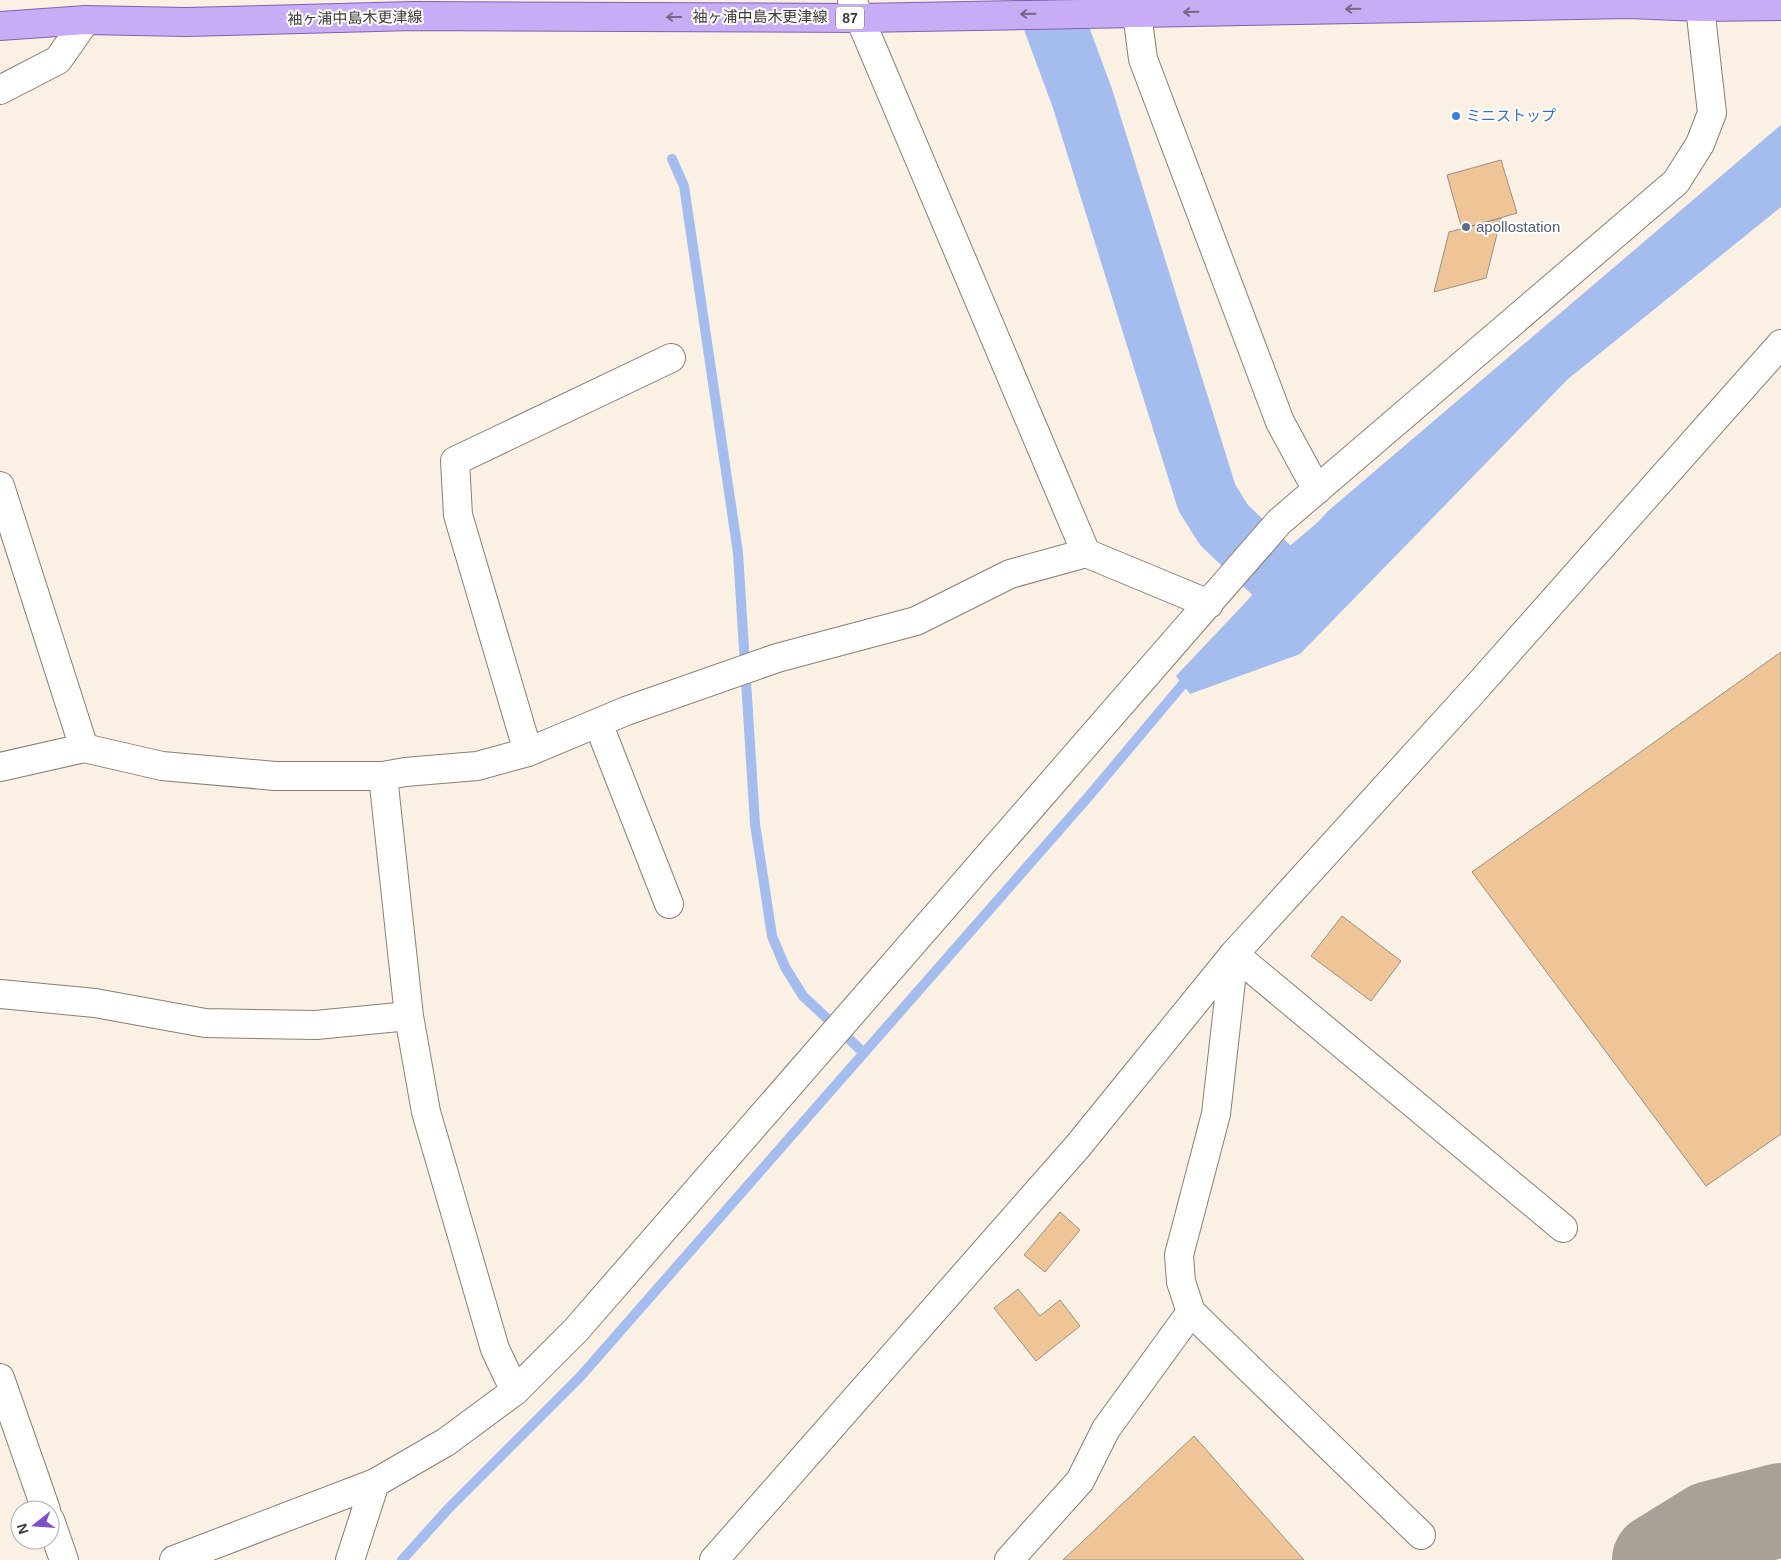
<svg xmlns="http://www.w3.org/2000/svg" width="1781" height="1560" viewBox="0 0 1781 1560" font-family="Helvetica,'Noto Sans JP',sans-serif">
<rect width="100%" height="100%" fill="#fbf0e4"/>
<path fill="#a4bcee" d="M 1781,125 L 1781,207 L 1568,379 L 1300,654 L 1190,694 L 1176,676 L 1244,604 L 1328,511 Z"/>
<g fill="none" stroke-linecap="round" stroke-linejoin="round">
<path stroke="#a4bcee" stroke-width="10" d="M 672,159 L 684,186 L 738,553 L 755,824 L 772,936 L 785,967 L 803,996 L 864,1053
M 402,1560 L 448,1509 L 580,1377 L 1089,796 L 1183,684"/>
<path stroke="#a4bcee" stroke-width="62" d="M 1046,0 L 1082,97 L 1207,498 L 1224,525 L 1289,587 L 1339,545"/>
<path stroke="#a8a198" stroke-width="94" d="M 1659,1560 L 1711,1528 L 1781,1510"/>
</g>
<path fill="#efc598" stroke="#998f84" d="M 1501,160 L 1517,213 L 1462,229 L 1447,175 Z
M 1501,218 L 1486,278 L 1434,292 L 1449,232 Z
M 1781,652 L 1781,1134 L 1706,1186 L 1472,872 Z
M 1342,916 L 1401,961 L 1371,1001 L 1311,956 Z
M 1060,1212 L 1080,1230 L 1045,1272 L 1024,1255 Z
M 1018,1289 L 1040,1316 L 1060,1300 L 1080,1326 L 1036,1361 L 994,1308 Z
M 1194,1436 L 1304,1560 L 1063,1560 Z"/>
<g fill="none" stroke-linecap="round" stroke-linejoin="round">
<g stroke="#887f74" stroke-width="30">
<path id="minor" d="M 852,0 L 1086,553
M 1137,13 L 1143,59 L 1280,422 L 1317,490
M 0,90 L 58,60 L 86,20
M 0,486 L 84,748
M 598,723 L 669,904
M 528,752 L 458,515 L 455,461 L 671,358
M 0,767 L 84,748 L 162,766 L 275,776 L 383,776 L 405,772 L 477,766 L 528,752 L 626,711 L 777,658 L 916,621 L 1010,574 L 1086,553 L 1209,604
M 383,776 L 409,1016 L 426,1112 L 495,1349 L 515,1391
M 1234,954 L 1216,1114 L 1179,1255 L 1181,1282 L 1191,1312 L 1421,1535
M 1234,954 L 1563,1228
M 0,994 L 95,1003 L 205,1023 L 316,1025 L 409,1016
M 0,1378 L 46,1510
M 50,1520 L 64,1560
M 174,1560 L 375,1483 L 446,1442 L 515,1391 L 576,1330 L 1279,522 L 1676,182 L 1700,144 L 1712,113 L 1700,7 L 1697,0
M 350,1560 L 375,1483
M 714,1560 L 1078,1146 L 1234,954 L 1475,689 L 1781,344
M 1009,1560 L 1080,1481 L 1106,1429 L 1191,1312"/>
</g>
<g stroke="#8060ae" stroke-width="30">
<path id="major" d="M 0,26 L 86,20 L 186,22 L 414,16 L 860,18 L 1629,4 L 1700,7 L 1781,6"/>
</g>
<use href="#minor" stroke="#fff" stroke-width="28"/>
<use href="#major" stroke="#c8acf5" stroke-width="28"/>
</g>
<defs><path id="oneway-shaft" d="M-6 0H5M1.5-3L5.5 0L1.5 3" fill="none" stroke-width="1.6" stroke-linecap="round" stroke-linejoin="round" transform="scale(1.25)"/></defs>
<g stroke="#756882">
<use href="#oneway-shaft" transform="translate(1353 9) rotate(179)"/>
<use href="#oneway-shaft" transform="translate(1191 12) rotate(179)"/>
<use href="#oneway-shaft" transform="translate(1028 14) rotate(179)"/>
<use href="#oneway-shaft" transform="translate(674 17) rotate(-180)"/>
</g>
<circle fill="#3f7fe0" stroke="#fff" stroke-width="2" cx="1456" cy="116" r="5"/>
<circle fill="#5c6f8a" stroke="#fff" stroke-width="2" cx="1466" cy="227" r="5"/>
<g text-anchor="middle" stroke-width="4" stroke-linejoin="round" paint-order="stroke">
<rect fill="#fff" stroke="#787572" stroke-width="1" x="836" y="6.5" width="28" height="23" rx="4"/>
<g font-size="14" font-weight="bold" fill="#3e3a36">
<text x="850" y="23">87</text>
</g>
<g font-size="15" fill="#3e3a36" stroke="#fff">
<text x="760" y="22">袖ヶ浦中島木更津線</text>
<text transform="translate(355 18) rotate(-1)" y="5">袖ヶ浦中島木更津線</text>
</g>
<g font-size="15" fill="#366cbe" stroke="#fff" text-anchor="start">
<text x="1466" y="121">ミニストップ</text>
</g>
<g font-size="15" fill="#4e5e75" stroke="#fff" text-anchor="start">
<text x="1476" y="232">apollostation</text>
</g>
</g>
<g transform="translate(35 1525) rotate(253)"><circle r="24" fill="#ffffff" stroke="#b2b0af"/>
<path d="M0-4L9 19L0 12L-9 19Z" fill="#814fc8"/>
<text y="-8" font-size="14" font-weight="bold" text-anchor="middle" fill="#3e3a36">N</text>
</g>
</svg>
